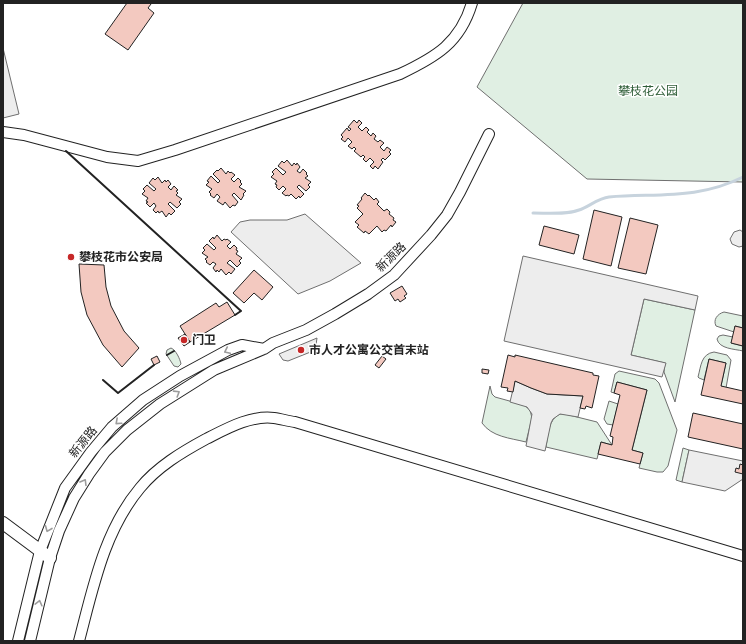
<svg xmlns="http://www.w3.org/2000/svg" width="746" height="644" viewBox="0 0 746 644" font-family="Figtree,'Noto Sans SC',sans-serif">
<rect width="100%" height="100%" fill="#fff"/>
<path fill="#e0efe3" stroke="#6f6f6f" d="M 523,3 L 743,3 L 743,182 L 587,179 L 477,87 Z
M 644,299 L 695,310 L 675,402 L 664,372 L 665,363 L 631,355 Z
M 724,312 L 743,316 L 743,328 L 735,326 L 734,332 L 716,326 C 713,320 717,314 724,312 Z
M 723,335 L 733,337 L 731,343 L 743,346 L 743,351 C 735,349 719,349 717,339 L 719,336 Z
M 171,348 C 176,350 180,359 181,364 L 178,367 L 174,366 L 166,354 L 167,350 Z
M 714,352 L 727,355 L 731,360 L 726,388 L 721,386 L 726,363 L 709,359 L 704,380 L 699,378 L 698,377 C 701,366 701,354 714,352 Z
M 619,371 L 655,379 L 659,383 L 677,430 L 668,466 L 663,472 L 657,472 L 639,468 L 643,453 L 632,450 L 647,390 L 617,382 L 614,393 L 611,392 L 615,374 Z
M 490,386 L 492,394 L 495,397 L 524,405 L 530,410 L 532,418 L 526,442 C 510,438 492,437 482,423 Z
M 609,401 L 618,404 L 613,425 L 607,424 L 604,419 Z
M 560,414 L 565,414 L 597,422 L 612,445 L 601,442 L 597,459 L 546,447 C 548,436 548,419 560,414 Z
M 683,448 L 689,450 L 682,482 L 676,480 Z"/>
<path fill="#ededed" stroke="#6f6f6f" d="M 3,48 L 19,114 L 3,118 Z
M 305,214 L 361,263 L 330,281 L 298,294 L 231,232 L 240,222 L 250,220 L 287,220 Z
M 740,230 L 743,232 L 743,246 L 739,247 L 732,244 L 730,239 L 734,232 Z
M 523,256 L 698,296 L 695,310 L 644,299 L 631,355 L 666,363 L 662,377 L 504,341 Z
M 317,338 L 316,345 L 313,351 L 288,361 L 283,360 L 279,354 Z
M 515,381 L 531,388 L 547,394 L 583,396 L 578,417 L 560,414 L 553,419 L 551,423 L 545,451 L 526,446 L 532,414 L 527,407 L 510,402 Z
M 689,450 L 743,461 L 743,479 L 725,491 L 682,482 Z"/>
<g fill="none" stroke-linecap="round" stroke-linejoin="round">
<path stroke="#c7d3dd" stroke-width="3" d="M 533,213 C 548,213 565,215 579,210 C 589,207 598,198 609,197 C 657,193 697,200 743,177"/>
</g>
<path fill="#f3c9c0" stroke="#222" d="M 127,3 L 150,3 L 151,4 L 148,8 L 154,13 L 128,50 L 105,34 Z
M 354,120 L 357,123 L 359,120 L 362,123 L 358,127 L 362,131 L 366,127 L 369,130 L 367,132 L 371,136 L 373,133 L 376,136 L 374,139 L 378,142 L 380,140 L 384,143 L 380,147 L 384,151 L 387,147 L 391,150 L 389,152 L 391,154 L 385,160 L 383,158 L 381,160 L 383,162 L 378,169 L 375,166 L 373,169 L 370,166 L 374,162 L 370,158 L 366,162 L 363,159 L 365,157 L 363,155 L 361,157 L 354,151 L 356,149 L 354,147 L 352,149 L 348,146 L 352,142 L 348,138 L 345,142 L 341,139 L 343,137 L 341,135 L 347,128 L 349,131 L 351,129 L 348,127 Z
M 287,160 L 292,166 L 294,163 L 296,165 L 297,163 L 300,167 L 297,171 L 300,173 L 303,169 L 307,173 L 306,174 L 308,176 L 305,178 L 311,182 L 308,185 L 310,187 L 306,191 L 299,185 L 297,187 L 304,194 L 300,198 L 299,196 L 296,199 L 291,194 L 289,196 L 287,195 L 286,196 L 282,193 L 286,189 L 283,186 L 279,190 L 276,187 L 277,185 L 275,184 L 277,181 L 271,177 L 274,174 L 272,172 L 276,168 L 283,175 L 286,172 L 278,166 L 282,161 L 284,163 Z
M 221,168 L 226,174 L 228,171 L 230,173 L 231,172 L 235,175 L 231,179 L 234,182 L 238,178 L 241,181 L 240,182 L 242,184 L 239,187 L 246,191 L 243,194 L 244,195 L 241,200 L 234,193 L 232,195 L 238,202 L 235,206 L 233,205 L 230,208 L 225,202 L 223,205 L 217,201 L 220,197 L 217,194 L 214,198 L 210,195 L 211,194 L 209,192 L 212,189 L 206,185 L 209,182 L 207,181 L 211,176 L 218,183 L 220,181 L 213,174 L 217,170 L 218,171 Z
M 158,177 L 162,183 L 165,180 L 166,182 L 168,180 L 171,184 L 168,187 L 171,190 L 174,186 L 178,190 L 176,191 L 178,193 L 176,195 L 182,199 L 179,202 L 181,204 L 177,208 L 170,202 L 168,204 L 175,211 L 171,215 L 169,213 L 166,217 L 162,211 L 159,213 L 158,211 L 156,213 L 153,210 L 156,206 L 154,203 L 150,207 L 146,203 L 148,202 L 146,201 L 148,198 L 142,194 L 145,191 L 143,189 L 147,185 L 154,191 L 156,189 L 149,183 L 153,178 L 155,180 Z
M 365,193 L 368,196 L 369,195 L 374,200 L 376,198 L 379,202 L 377,204 L 384,211 L 387,209 L 390,212 L 389,214 L 394,218 L 393,220 L 396,222 L 392,227 L 391,225 L 386,231 L 384,230 L 382,232 L 377,226 L 369,234 L 365,231 L 364,233 L 357,227 L 359,225 L 355,222 L 363,214 L 357,208 L 359,206 L 357,205 L 362,199 L 361,198 Z
M 594,210 L 622,217 L 611,266 L 583,259 Z
M 630,218 L 658,225 L 646,274 L 618,268 Z
M 544,226 L 579,235 L 574,254 L 539,245 Z
M 217,235 L 222,241 L 224,239 L 226,240 L 227,239 L 231,242 L 227,246 L 230,249 L 234,245 L 237,248 L 236,250 L 238,251 L 236,254 L 242,258 L 239,261 L 241,263 L 237,267 L 230,260 L 227,263 L 235,269 L 231,274 L 229,272 L 226,275 L 221,269 L 219,272 L 217,270 L 216,272 L 213,268 L 216,264 L 213,262 L 210,265 L 206,262 L 207,261 L 205,259 L 208,257 L 202,253 L 205,250 L 203,248 L 207,244 L 214,250 L 216,248 L 209,241 L 213,237 L 214,239 Z
M 79,264 L 104,265 L 106,287 L 111,306 L 124,331 L 139,348 L 122,367 L 103,345 L 87,315 L 81,292 Z
M 254,270 L 273,287 L 262,300 L 254,293 L 244,303 L 233,293 Z
M 402,286 L 407,294 L 404,296 L 406,298 L 400,302 L 398,299 L 395,301 L 390,293 Z
M 227,302 L 235,315 L 190,342 L 180,326 L 216,303 L 219,307 Z
M 735,326 L 743,328 L 743,346 L 731,343 Z
M 185,334 L 190,342 L 184,346 L 178,338 Z
M 508,355 L 515,357 L 515,355 L 593,373 L 593,375 L 599,376 L 592,408 L 586,406 L 585,409 L 580,408 L 583,396 L 547,394 L 531,388 L 515,381 L 513,392 L 507,391 L 508,388 L 501,387 Z
M 157,356 L 160,362 L 154,365 L 151,359 Z
M 382,356 L 386,359 L 379,368 L 375,365 Z
M 709,359 L 726,363 L 721,386 L 743,391 L 743,404 L 701,395 Z
M 482,369 L 489,370 L 488,374 L 482,373 Z
M 617,382 L 647,390 L 632,450 L 643,453 L 640,464 L 598,454 L 601,442 L 612,445 L 613,437 L 610,436 L 620,395 L 614,393 Z
M 693,413 L 743,424 L 743,449 L 688,437 Z
M 740,464 L 743,465 L 743,474 L 735,472 L 736,468 L 739,469 Z"/>
<g fill="none" stroke-linecap="round" stroke-linejoin="round">
<g stroke="#222" stroke-width="12">
<path id="tertiary" d="M 3,132 L 24,135 L 107,157 L 138,161 L 175,150 L 400,74 C 436,57 460,43 472,3
M 18,641 L 40,551 L 65,488 L 91,452 L 112,427 L 143,400 L 180,376 L 228,350 L 242,345 L 264,349
M 30,641 L 50,558 L 59,531 L 74,498 L 89,474 L 105,452 L 127,430 L 160,404 L 214,370 L 264,349 L 273,343 L 306,330 L 335,314 L 368,294 L 394,275 L 431,235 L 447,215 L 460,192 L 489,134
M 79,641 C 93,588 104,531 140,488 C 157,467 182,452 206,439 C 226,429 250,415 274,418 C 281,419 288,421 295,422 L 743,556"/>
</g>
<g stroke="#222" stroke-width="14">
<path id="secondary" d="M 3,523 L 50,558"/>
</g>
<use href="#tertiary" stroke="#fff" stroke-width="10"/>
<use href="#secondary" stroke="#fff" stroke-width="12"/>
<path stroke="#222" stroke-width="2" d="M 66,151 L 241,311 L 235,315
M 167,355 L 174,351
M 103,380 L 118,393 L 154,365"/>
</g>
<defs><path id="oneway-chevron" d="M-2-3.5L2.5 0L-2 3.5" fill="none" stroke-width="1.6" stroke-linecap="round" stroke-linejoin="round"/></defs>
<g stroke="#9c9c9c">
<use href="#oneway-chevron" transform="translate(227 351) rotate(155)"/>
<use href="#oneway-chevron" transform="translate(177 393) rotate(-32)"/>
<use href="#oneway-chevron" transform="translate(118 422) rotate(138)"/>
<use href="#oneway-chevron" transform="translate(84 482) rotate(-59)"/>
<use href="#oneway-chevron" transform="translate(48 529) rotate(112)"/>
<use href="#oneway-chevron" transform="translate(39 603) rotate(-76)"/>
</g>
<g fill="#c62828" stroke="#fff" stroke-width="1.5">
<circle cx="71" cy="257" r="4"/>
<circle cx="184" cy="340" r="4"/>
<circle cx="301" cy="350" r="4"/>
</g>
<g text-anchor="middle" stroke-width="3" stroke-linejoin="round" paint-order="stroke">
<g font-size="12" fill="#2f5e38" stroke="#fff">
<text x="648" y="95">攀枝花公园</text>
</g>
<g font-size="12" font-weight="bold" fill="#222" stroke="#fff" text-anchor="start">
<text x="79" y="261">攀枝花市公安局</text>
<text x="192" y="344">门卫</text>
<text x="309" y="354">市人才公寓公交首末站</text>
</g>
<g font-size="12" fill="#222" stroke="#fff">
<text transform="translate(391 257) rotate(-44)" y="4">新源路</text>
<text transform="translate(83 442) rotate(-51)" y="4">新源路</text>
</g>
</g>
<rect width="746" height="644" fill="none" stroke="#222222" stroke-width="8"/>
</svg>
